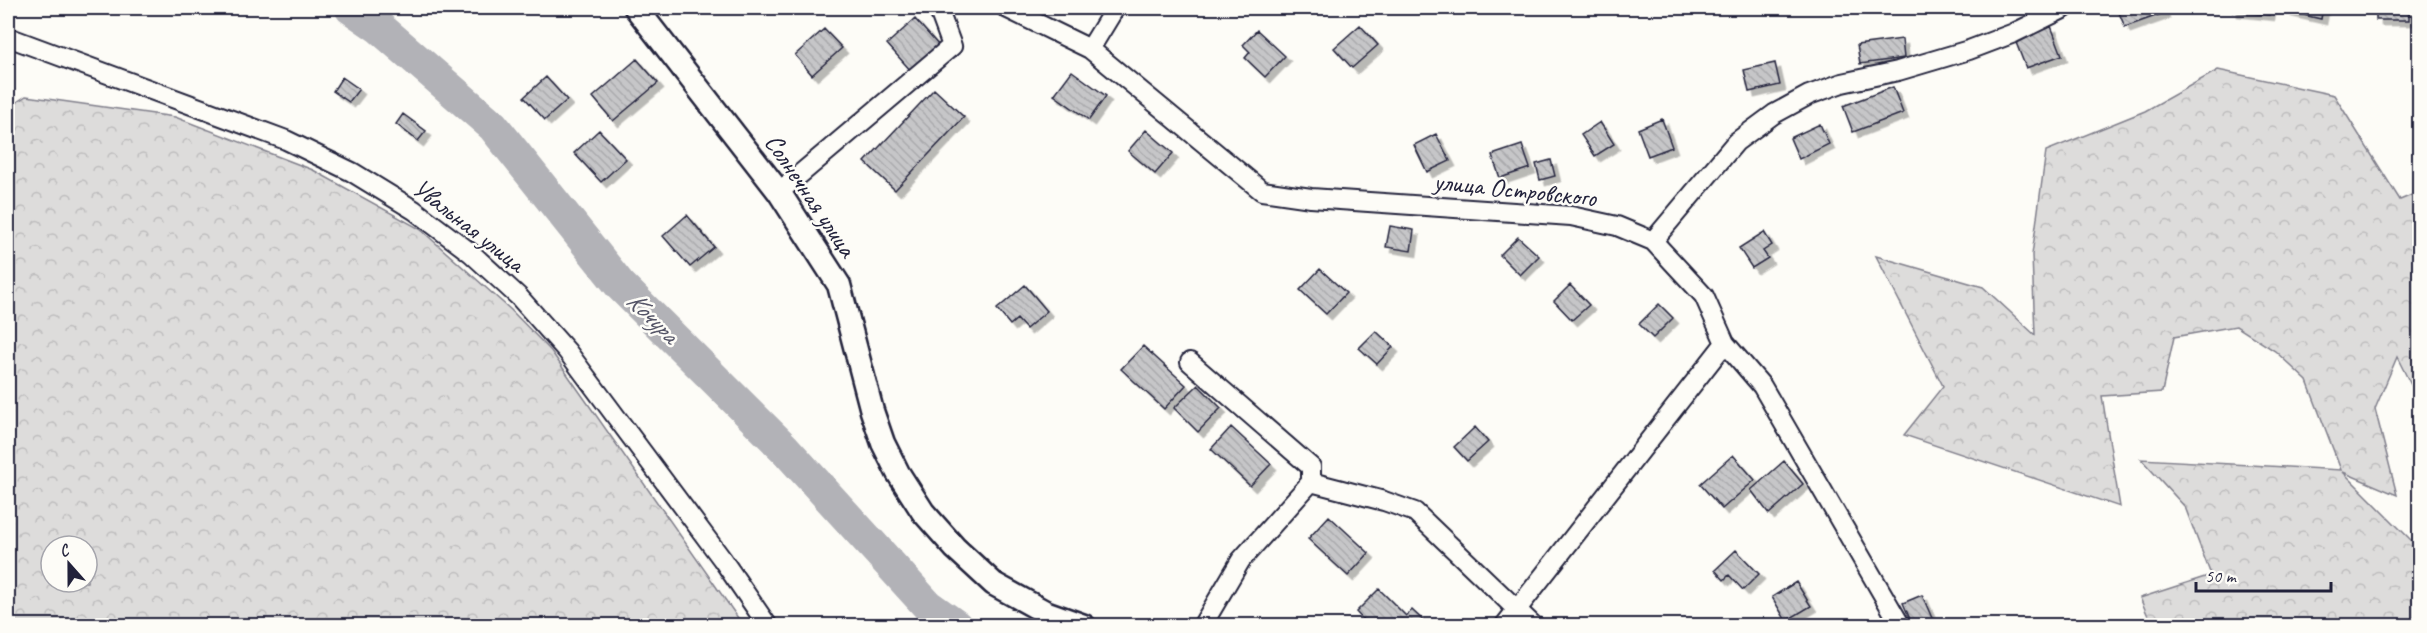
<svg xmlns="http://www.w3.org/2000/svg" width="2427" height="633" viewBox="0 0 2427 633" font-family="Caveat,sans-serif">
<defs>
<pattern id="forest-crowns" width="20" height="18" patternUnits="userSpaceOnUse" patternTransform="scale(1.5)"><rect width="20" height="18" fill="#dddcdb"/><path d="M2 6a3 3 0 1 1 6 0M12 15a3 3 0 1 1 6 0" fill="none" stroke="#bdbcbd"/></pattern>
<pattern id="building-back-hatch" width="6" height="6" patternUnits="userSpaceOnUse" patternTransform="scale(1.5)"><rect width="6" height="6" fill="#c6c6c8"/><path d="M-1 5l2 2M0 0l6 6M5-1l2 2" fill="none" stroke="#aaaaad"/></pattern>
<filter id="shadow"><feDropShadow dx="5.5" dy="5.5" stdDeviation="0" flood-color="#0004"/></filter>
</defs>
<rect width="100%" height="100%" fill="#fdfcf7"/>
<filter id="ink" filterUnits="userSpaceOnUse"><feTurbulence type="fractalNoise" baseFrequency=".0167" numOctaves="2"/><feDisplacementMap in="SourceGraphic" scale="12" xChannelSelector="R" yChannelSelector="G"/><feConvolveMatrix kernelMatrix="1 2 1 2 8 2 1 2 1" color-interpolation-filters="sRGB"/></filter>
<g filter="url(#ink)">
<path fill="url(#forest-crowns)" stroke="#807f8b" stroke-width="1.5" fill-rule="evenodd" d="M 2218,70 L 2334,95 L 2400,200 L 2419,192 L 2419,401 L 2397,357 L 2375,409 L 2397,495 L 2343,472 L 2419,548 L 2419,625 L 2152,625 L 2140,598 L 2211,575 L 2185,507 L 2141,459 L 2341,470 L 2307,381 L 2275,351 L 2236,326 L 2174,337 L 2162,392 L 2102,396 L 2120,507 L 1904,435 L 1943,386 L 1876,256 L 1983,287 L 2035,335 L 2032,255 L 2046,151 L 2145,111 Z
M 26,96 L 175,117 L 313,170 L 420,229 L 511,310 L 551,351 L 743,625 L 8,625 L 8,108 ZM 51,546 L 87,546 L 87,582 L 51,582 Z"/>
<g fill="none" stroke-linecap="round" stroke-linejoin="round">
<path stroke="#b2b2b7" stroke-width="33" d="M 351,8 L 380,28 L 493,126 L 620,285 L 785,449 L 928,606 L 956,626"/>
</g>
<path fill="url(#building-back-hatch)" stroke="#22223b" stroke-width="1.5" filter="url(#shadow)" d="M 2117,8 L 2162,8 L 2164,13 L 2125,27 Z
M 2232,8 L 2270,8 L 2269,15 L 2232,11 Z
M 2287,8 L 2323,8 L 2321,19 L 2286,11 Z
M 2376,8 L 2409,8 L 2409,20 L 2376,20 Z
M 915,19 L 940,47 L 912,72 L 887,44 Z
M 1360,25 L 1378,45 L 1352,68 L 1334,48 Z
M 2051,26 L 2062,55 L 2026,68 L 2015,40 Z
M 824,29 L 842,48 L 812,75 L 795,55 Z
M 1257,30 L 1285,56 L 1265,77 L 1245,58 L 1250,52 L 1243,45 Z
M 1902,39 L 1904,58 L 1860,64 L 1857,45 Z
M 637,59 L 658,83 L 613,121 L 593,97 Z
M 1775,63 L 1780,85 L 1749,92 L 1744,70 Z
M 1072,71 L 1106,96 L 1089,120 L 1054,95 Z
M 342,77 L 359,89 L 349,102 L 333,91 Z
M 546,77 L 567,100 L 545,120 L 524,97 Z
M 1893,87 L 1903,113 L 1853,132 L 1843,106 Z
M 934,89 L 964,117 L 895,190 L 865,162 Z
M 403,114 L 426,131 L 418,141 L 396,124 Z
M 1662,119 L 1672,147 L 1648,156 L 1638,129 Z
M 1600,122 L 1614,144 L 1595,156 L 1581,135 Z
M 1820,124 L 1829,144 L 1799,159 L 1790,138 Z
M 599,130 L 626,159 L 601,182 L 574,153 Z
M 1146,130 L 1173,153 L 1155,174 L 1128,151 Z
M 1436,134 L 1450,161 L 1427,172 L 1414,145 Z
M 1522,145 L 1530,168 L 1500,178 L 1492,155 Z
M 1551,160 L 1555,176 L 1540,180 L 1536,164 Z
M 687,215 L 714,247 L 690,267 L 663,236 Z
M 1390,226 L 1414,230 L 1411,251 L 1386,247 Z
M 1764,232 L 1772,245 L 1763,251 L 1768,258 L 1752,268 L 1739,248 Z
M 1518,237 L 1539,256 L 1520,275 L 1500,255 Z
M 1320,269 L 1346,293 L 1326,314 L 1300,290 Z
M 1025,285 L 1047,311 L 1026,329 L 1017,319 L 1010,325 L 997,309 Z
M 1570,285 L 1589,305 L 1572,320 L 1554,301 Z
M 1659,304 L 1673,318 L 1653,338 L 1639,324 Z
M 1376,331 L 1393,347 L 1377,364 L 1359,348 Z
M 1143,346 L 1186,385 L 1164,409 L 1121,369 Z
M 1198,385 L 1221,408 L 1198,432 L 1174,408 Z
M 1231,427 L 1271,464 L 1250,486 L 1211,449 Z
M 1475,427 L 1488,442 L 1467,461 L 1454,447 Z
M 1733,455 L 1755,480 L 1722,509 L 1700,484 Z
M 1784,461 L 1803,484 L 1769,514 L 1751,490 Z
M 1329,516 L 1369,553 L 1348,576 L 1308,539 Z
M 1736,550 L 1759,574 L 1743,590 L 1729,575 L 1724,580 L 1715,570 Z
M 1796,582 L 1811,606 L 1786,621 L 1772,597 Z
M 1379,589 L 1406,616 L 1412,610 L 1426,623 L 1423,626 L 1369,626 L 1356,612 Z
M 1922,595 L 1935,625 L 1932,626 L 1913,626 L 1903,603 Z"/>
<g fill="none" stroke-linecap="round" stroke-linejoin="round">
<g stroke="#22223b" stroke-width="22">
<path id="minor" d="M 1006,8 L 1090,49 L 1262,191 L 1311,198 L 1571,216 L 1617,226 L 1653,241 L 1704,296 L 1725,343 L 1762,386 L 1901,626
M 8,37 L 286,140 L 352,172 L 414,210 L 471,253 L 519,297 L 567,351 L 722,559 L 768,626
M 1090,49 L 1115,8
M 779,192 L 952,46 L 938,8
M 1653,241 L 1736,142 L 1774,114 L 1809,95 L 1842,83 L 1898,71 L 1969,50 L 2014,33 L 2065,8
M 1190,362 L 1311,467 L 1311,482 L 1241,560 L 1202,626
M 1311,482 L 1384,501 L 1415,512 L 1534,626
M 1504,626 L 1725,343"/>
</g>
<g stroke="#22223b" stroke-width="27">
<path id="major" d="M 636,8 L 779,192 L 839,285 L 872,411 L 883,443 L 898,473 L 923,512 L 955,548 L 994,584 L 1045,612 L 1084,626"/>
</g>
<use href="#minor" stroke="#fdfcf7" stroke-width="18"/>
<use href="#major" stroke="#fdfcf7" stroke-width="22"/>
</g>
</g>
<g text-anchor="middle" stroke-width="5" stroke-linejoin="round" paint-order="stroke">
<g font-size="26" fill="#22223b" stroke="#fdfcf7">
<text transform="translate(1515 189) rotate(6)" y="9">улица Островского</text>
<text transform="translate(811 195) rotate(56)" y="9">Солнечная улица</text>
<text transform="translate(469 225) rotate(38)" y="9">Увальная улица</text>
</g>
<g font-size="27" font-style="italic" fill="#545466" stroke="#fdfcf7">
<text transform="translate(653 317) rotate(45)" y="9">Кочура</text>
</g>
</g>
<rect width="2427" height="633" fill="none" stroke="#fdfcf7" stroke-width="30"/>
<rect x="15" y="15" width="2397" height="603" fill="none" stroke="#22223b" stroke-width="2" filter="url(#ink)"/>
<g transform="translate(69 564) rotate(339)"><circle r="28" fill="#fdfcf7" stroke="#a5a5ac" stroke-width="1.5"/>
<path d="M0-4.5L10 22L0 15L-10 22Z" fill="#22223b"/>
<text y="-9" font-size="16" font-weight="bold" text-anchor="middle" fill="#22223b">С</text>
</g>
<path d="M2196 582v9h135v-9" fill="none" stroke="#22223b" stroke-width="3"/>
<text x="2205" y="582" font-size="18" fill="#22223b" stroke="#fdfcf7" stroke-width="4.5" paint-order="stroke">50 m</text>
</svg>
